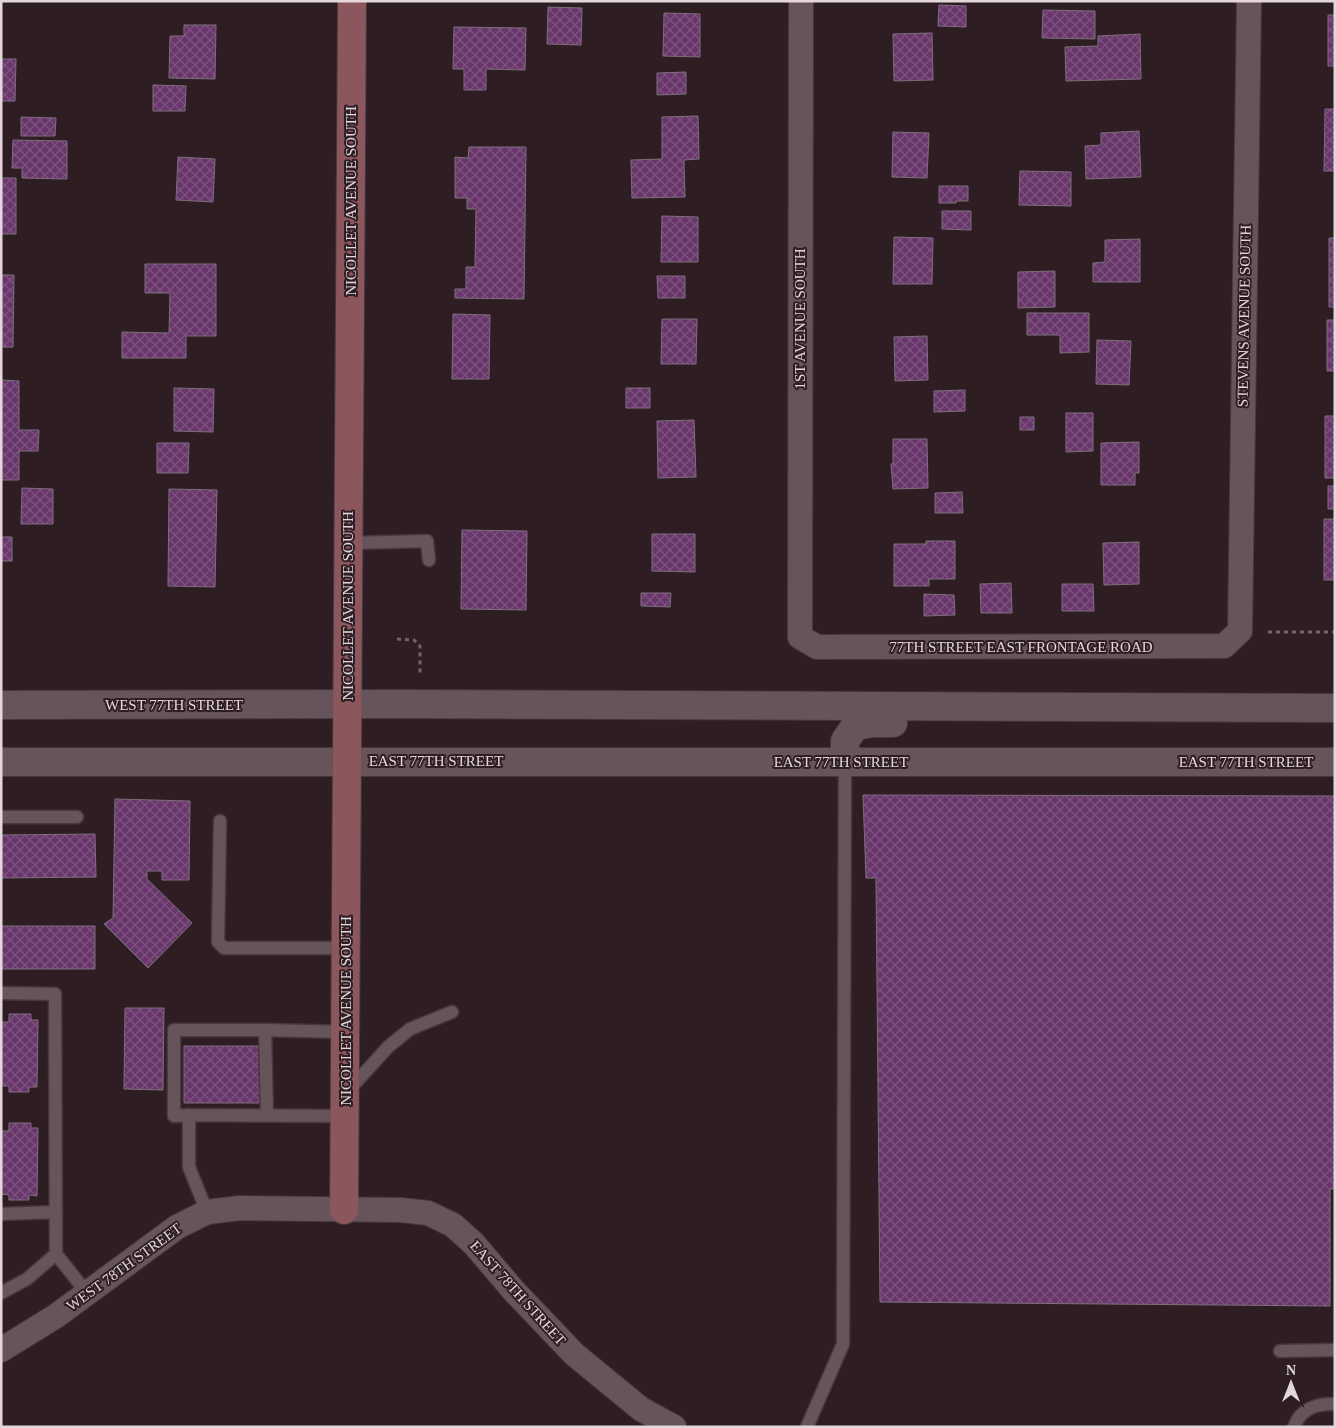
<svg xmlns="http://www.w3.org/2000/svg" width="1336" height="1428" viewBox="0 0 1336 1428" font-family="'Times New Roman',serif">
<defs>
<pattern id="building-cross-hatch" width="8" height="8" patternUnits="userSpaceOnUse" patternTransform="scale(1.25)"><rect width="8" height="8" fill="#68366a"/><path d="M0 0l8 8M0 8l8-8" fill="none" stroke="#7d527f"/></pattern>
</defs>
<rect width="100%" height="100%" fill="#2e1e24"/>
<path fill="url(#building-cross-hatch)" stroke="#7d6f7d" d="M 939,5 L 966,6 L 966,27 L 938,26 Z
M 548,7 L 582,8 L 581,45 L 547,44 Z
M 1043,10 L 1095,11 L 1095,39 L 1042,38 Z
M 664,13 L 700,14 L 700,57 L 663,56 Z
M 1328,15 L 1335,15 L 1335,66 L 1328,66 Z
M 184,25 L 216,25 L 215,79 L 169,78 L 170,36 L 184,36 Z
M 454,27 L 526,28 L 525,70 L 486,69 L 486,90 L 464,90 L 464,69 L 453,69 Z
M 932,33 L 933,80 L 894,81 L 893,34 Z
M 1140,34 L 1141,79 L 1066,81 L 1065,47 L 1098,46 L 1098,36 Z
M 1,59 L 16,59 L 15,101 L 1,101 Z
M 686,72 L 686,94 L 657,95 L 657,73 Z
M 153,85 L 186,86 L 185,111 L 153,111 Z
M 1325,109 L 1335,109 L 1335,171 L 1324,171 Z
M 698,116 L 699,159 L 684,160 L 685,197 L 632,198 L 631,160 L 662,159 L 662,117 Z
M 21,117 L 56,118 L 55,136 L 21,136 Z
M 1139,131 L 1141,177 L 1086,179 L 1085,146 L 1101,145 L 1101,133 Z
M 893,132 L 929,133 L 927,178 L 892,177 Z
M 13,140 L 67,141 L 67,179 L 22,178 L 22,168 L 12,168 Z
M 469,147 L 526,147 L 524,299 L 455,298 L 455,289 L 466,289 L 466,267 L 475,267 L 476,209 L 467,209 L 467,198 L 455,198 L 455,157 L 468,158 Z
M 178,157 L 215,159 L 213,202 L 176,200 Z
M 1020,171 L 1071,172 L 1071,206 L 1019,205 Z
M 1,178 L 16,178 L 16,234 L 1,234 Z
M 939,186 L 968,186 L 968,201 L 956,201 L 956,203 L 939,203 Z
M 942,211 L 971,211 L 971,230 L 942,229 Z
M 662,216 L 698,217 L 698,262 L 661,262 Z
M 894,237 L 933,238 L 932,284 L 893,284 Z
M 1329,238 L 1335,238 L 1335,307 L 1329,307 Z
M 1140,239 L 1140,282 L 1093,282 L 1093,263 L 1105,262 L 1105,240 Z
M 145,264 L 216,264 L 216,336 L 186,336 L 186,358 L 122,358 L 122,332 L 169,333 L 170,293 L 145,293 Z
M 1055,271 L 1055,307 L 1018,308 L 1018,272 Z
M 1,275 L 14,275 L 13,347 L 1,347 Z
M 657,276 L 685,276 L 685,298 L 658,298 Z
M 1027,313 L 1089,313 L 1089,352 L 1060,353 L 1060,335 L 1027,335 Z
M 453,314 L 490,315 L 489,379 L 452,379 Z
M 662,319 L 697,319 L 696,364 L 661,364 Z
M 1327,320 L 1335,320 L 1335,371 L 1327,371 Z
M 927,336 L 928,380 L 895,381 L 894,337 Z
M 1097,340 L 1131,341 L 1129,385 L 1096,384 Z
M 1,380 L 19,381 L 19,430 L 39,430 L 38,451 L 19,451 L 19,480 L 1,480 Z
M 174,388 L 214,389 L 213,432 L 174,431 Z
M 626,388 L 650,388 L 650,408 L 626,408 Z
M 965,390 L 965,411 L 934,412 L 934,391 Z
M 1066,413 L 1093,413 L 1093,451 L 1066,452 Z
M 1325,416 L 1335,416 L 1335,478 L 1325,478 Z
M 1020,417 L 1034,417 L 1034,430 L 1020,430 Z
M 694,420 L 696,477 L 658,478 L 657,421 Z
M 893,439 L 927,439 L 928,488 L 893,489 L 891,464 L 893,464 Z
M 1139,442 L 1139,473 L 1135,473 L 1135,485 L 1101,485 L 1101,443 Z
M 157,443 L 189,443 L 188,473 L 157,473 Z
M 1328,486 L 1335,486 L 1335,509 L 1328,509 Z
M 22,488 L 53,489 L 53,524 L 21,524 Z
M 169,489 L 217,490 L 215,587 L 168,586 Z
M 962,492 L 963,513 L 935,513 L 935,493 Z
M 1324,519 L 1335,519 L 1335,580 L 1324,580 Z
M 462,530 L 527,531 L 526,610 L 461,609 Z
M 652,534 L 695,534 L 695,572 L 652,571 Z
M 1,537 L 12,537 L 12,561 L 1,561 Z
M 926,541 L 955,541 L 955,579 L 929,579 L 929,586 L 894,586 L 894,544 L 926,544 Z
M 1139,542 L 1139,584 L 1104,585 L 1103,543 Z
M 1011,583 L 1012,613 L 981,613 L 980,584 Z
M 1062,584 L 1093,584 L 1094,611 L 1062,611 Z
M 641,593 L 671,593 L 670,607 L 641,606 Z
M 924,594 L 954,595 L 955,615 L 924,616 Z
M 863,795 L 1335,796 L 1335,1189 L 1330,1189 L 1330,1306 L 880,1302 L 876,878 L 866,878 Z
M 115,799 L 190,801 L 189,880 L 162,880 L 162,871 L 147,871 L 147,879 L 192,923 L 148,968 L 104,924 L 113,918 Z
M 95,834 L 96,877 L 1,878 L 1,835 Z
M 1,926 L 95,926 L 95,969 L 1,969 Z
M 125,1008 L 164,1008 L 163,1090 L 124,1089 Z
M 9,1014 L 31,1014 L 31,1020 L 38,1020 L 37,1087 L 29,1087 L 29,1092 L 9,1092 L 9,1086 L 1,1086 L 1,1022 L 9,1022 Z
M 184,1046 L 260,1046 L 260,1103 L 184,1103 Z
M 9,1123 L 31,1123 L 31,1128 L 38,1128 L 37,1196 L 29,1195 L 29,1200 L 9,1200 L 9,1195 L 1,1194 L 1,1131 L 9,1131 Z"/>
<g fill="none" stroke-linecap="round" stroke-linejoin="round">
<g stroke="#46393e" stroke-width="15">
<path id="service" d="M 349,543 L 427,541 L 429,560
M 1,817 L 77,817
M 220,821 L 218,942 L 224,948 L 346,948
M 1,993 L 55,994 L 56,1254 L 87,1293
M 265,1030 L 267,1116
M 348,1091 L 388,1047 L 410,1029 L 452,1012
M 189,1115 L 174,1116 L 174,1030 L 265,1030 L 346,1032
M 207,1212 L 189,1167 L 189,1115 L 345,1116
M 1,1214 L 56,1212
M 1,1293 L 27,1279 L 56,1254
M 1280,1351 L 1335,1350
M 807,1427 L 843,1344 L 845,762
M 1294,1427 C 1300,1409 1317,1403 1335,1404"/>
</g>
<g stroke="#46393e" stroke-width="26">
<path id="minor" d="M 801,1 L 800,637 L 817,647 L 1224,646 L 1240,631 L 1249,1
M 1,1350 L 56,1316 L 177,1227 L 207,1212 L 240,1208 L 401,1210 L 428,1213 L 453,1225 L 474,1244 L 514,1291 L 574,1354 L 641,1409 L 674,1427"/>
</g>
<g stroke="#46393e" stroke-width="30">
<path id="tertiary" d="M 1,705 L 404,704 L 1335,708
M 1,762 L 1335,762
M 845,762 L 845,741 L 855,726 L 872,723 L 893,723"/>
</g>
<g stroke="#46393e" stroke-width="30">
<path id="secondary" d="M 344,1210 L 352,1"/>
</g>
<path stroke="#73646a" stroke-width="3" stroke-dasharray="4 4" stroke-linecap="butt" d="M 1268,632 L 1335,632
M 397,639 L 414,640 L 420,646 L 420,676"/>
<use href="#service" stroke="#67545b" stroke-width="12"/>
<use href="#minor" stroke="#67545b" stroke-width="24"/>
<use href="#tertiary" stroke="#67545b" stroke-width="28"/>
<use href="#secondary" stroke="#8b565c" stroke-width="28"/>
</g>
<g text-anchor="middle" stroke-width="4" stroke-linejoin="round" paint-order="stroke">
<g font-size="15" fill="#e3d7db" stroke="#2e1e24">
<text transform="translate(351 201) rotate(-90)" y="5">NICOLLET AVENUE SOUTH</text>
<text transform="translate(1244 316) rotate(-89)" y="5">STEVENS AVENUE SOUTH</text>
<text transform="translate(800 319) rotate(-90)" y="5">1ST AVENUE SOUTH</text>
<text transform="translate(348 606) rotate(-90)" y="5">NICOLLET AVENUE SOUTH</text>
<text x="1021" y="652">77TH STREET EAST FRONTAGE ROAD</text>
<text x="174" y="710">WEST 77TH STREET</text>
<text x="436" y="766">EAST 77TH STREET</text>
<text x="841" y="767">EAST 77TH STREET</text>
<text x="1246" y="767">EAST 77TH STREET</text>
<text transform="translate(346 1011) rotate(-90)" y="5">NICOLLET AVENUE SOUTH</text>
<text transform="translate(124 1267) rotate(-36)" y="5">WEST 78TH STREET</text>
<text transform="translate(518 1293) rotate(48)" y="5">EAST 78TH STREET</text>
</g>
</g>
<rect width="1336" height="1428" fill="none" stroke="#e3d7db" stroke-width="5"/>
<g transform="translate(1291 1383)" stroke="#2e1e24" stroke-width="4" paint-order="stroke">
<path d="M0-4L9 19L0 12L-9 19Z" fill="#e3d7db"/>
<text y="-8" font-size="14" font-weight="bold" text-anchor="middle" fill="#e3d7db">N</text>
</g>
</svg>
